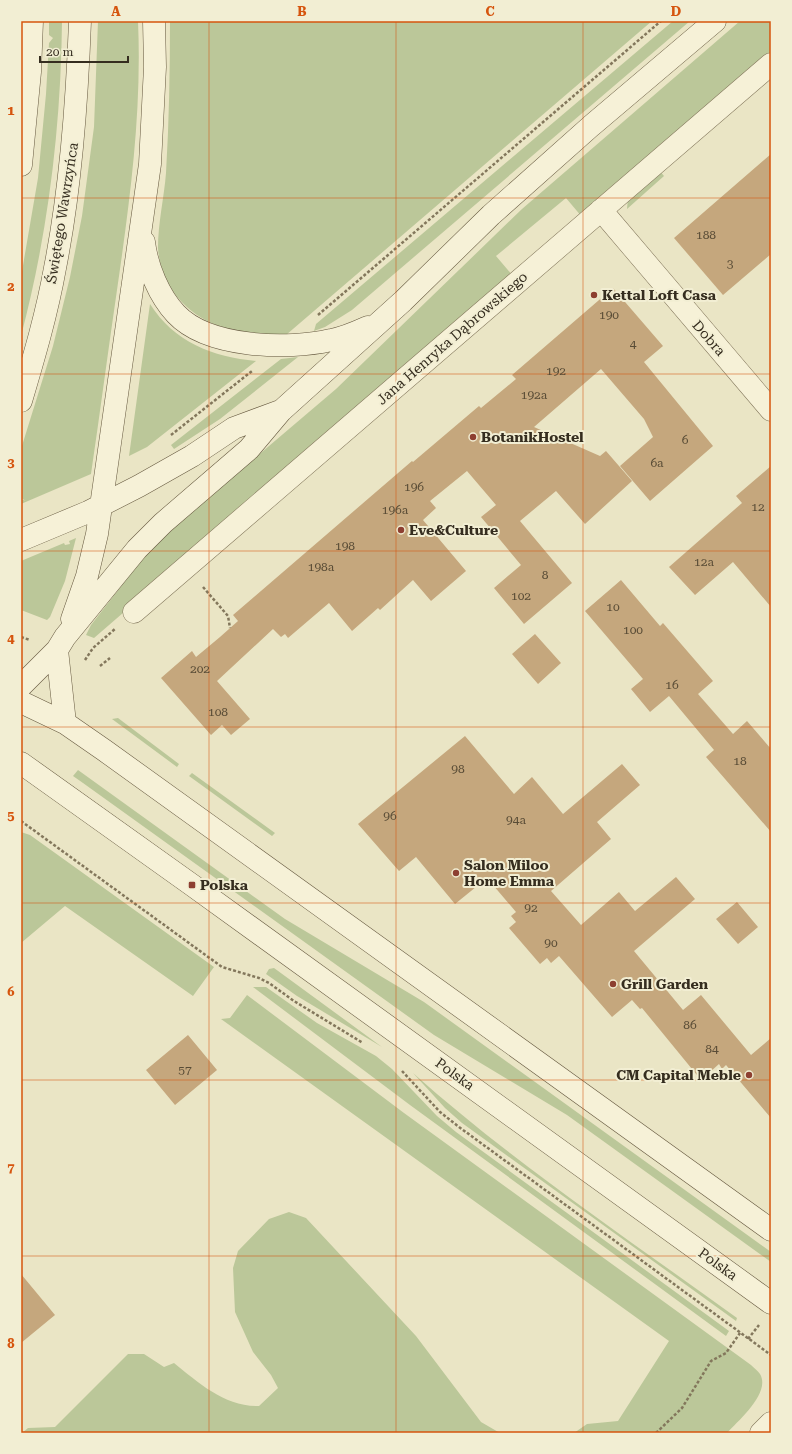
<svg xmlns="http://www.w3.org/2000/svg" width="792" height="1454" viewBox="0 0 792 1454" font-family="'Roboto Serif',serif">
<rect width="100%" height="100%" fill="#eae5c5"/>
<path fill="#bbc799" d="M 49,21 L 62,21 C 61,127 48,234 21,336 L 21,277 L 38,178 L 46,94 L 49,43 L 53,38 L 49,35 Z
M 98,21 L 138,21 C 142,112 130,200 117,290 C 108,351 100,413 91,474 L 21,504 L 21,499 L 26,501 L 21,498 L 21,449 L 53,346 L 70,277 L 82,216 L 94,127 Z
M 170,21 L 652,21 L 286,335 C 243,333 208,332 178,298 C 166,285 159,266 158,248 C 158,223 164,198 166,173 C 169,122 170,72 170,21 Z
M 673,21 L 690,21 L 352,310 L 325,327 L 314,331 L 316,324 Z
M 740,21 L 771,21 L 771,54 L 582,217 L 566,198 L 496,256 L 513,276 L 94,638 L 86,635 L 91,625 L 147,553 L 163,536 L 336,389 L 522,209 Z
M 658,169 L 664,176 L 627,209 L 628,198 Z
M 150,304 C 174,342 213,357 256,361 L 147,447 L 129,456 Z
M 298,357 L 220,419 L 174,449 L 171,445 L 281,359 Z
M 76,538 L 65,581 L 50,617 L 47,620 L 21,610 L 21,561 L 64,543 L 65,545 L 70,544 L 69,541 Z
M 118,718 L 179,764 L 177,767 L 112,719 Z
M 78,770 L 285,919 L 424,1002 L 771,1252 L 771,1262 L 567,1115 L 434,1035 L 83,783 L 73,776 Z
M 192,773 L 275,833 L 272,836 L 189,776 Z
M 21,832 L 30,835 L 214,967 L 193,996 L 65,906 L 21,943 Z
M 274,968 L 382,1047 L 297,996 L 266,974 L 269,969 Z
M 253,987 L 266,987 L 317,1023 L 376,1056 L 392,1069 L 437,1116 L 456,1132 L 729,1331 L 726,1336 L 410,1105 Z
M 247,995 L 404,1113 L 751,1365 C 754,1368 758,1371 760,1374 C 771,1393 739,1420 727,1433 L 574,1433 L 587,1424 L 618,1421 L 669,1341 L 221,1019 L 230,1018 Z
M 413,1073 C 514,1163 628,1239 737,1318 L 736,1321 L 462,1123 L 445,1108 Z
M 289,1212 L 306,1218 L 416,1336 L 481,1422 L 500,1433 L 22,1433 L 28,1428 L 55,1427 L 128,1354 L 144,1354 L 164,1367 L 174,1363 C 199,1383 225,1407 259,1406 L 278,1388 L 271,1375 L 253,1352 L 235,1312 L 233,1268 L 238,1251 L 269,1219 Z"/>
<path fill="#c5a77d" d="M 771,154 L 771,254 L 723,295 L 674,238 Z
M 613,288 L 663,346 L 644,362 L 713,446 L 650,501 L 620,466 L 653,437 L 644,419 L 601,369 L 534,427 L 600,456 L 606,451 L 632,481 L 585,524 L 556,491 L 520,521 L 572,583 L 524,624 L 494,588 L 521,565 L 481,517 L 496,505 L 467,471 L 430,501 L 436,508 L 423,520 L 466,571 L 431,601 L 413,580 L 380,610 L 378,608 L 352,631 L 329,603 L 288,638 L 285,634 L 281,637 L 273,629 L 217,681 L 250,719 L 231,735 L 222,725 L 211,735 L 161,678 L 192,651 L 196,657 L 220,637 L 238,621 L 233,615 L 412,461 L 413,462 L 479,406 L 481,408 L 516,379 L 512,375 Z
M 771,466 L 771,607 L 733,562 L 695,595 L 669,567 L 742,503 L 736,496 Z
M 621,580 L 660,626 L 663,623 L 713,681 L 698,694 L 733,734 L 747,721 L 771,749 L 771,832 L 706,757 L 714,750 L 669,696 L 650,712 L 631,689 L 643,679 L 585,611 Z
M 535,634 L 561,663 L 538,684 L 512,654 Z
M 465,736 L 514,794 L 532,777 L 563,814 L 622,764 L 640,785 L 597,822 L 611,839 L 551,891 L 581,925 L 619,892 L 635,911 L 676,877 L 695,899 L 634,951 L 683,1010 L 701,995 L 751,1055 L 771,1038 L 771,1118 L 726,1065 L 722,1069 L 719,1064 L 701,1080 L 642,1008 L 640,1009 L 632,1000 L 612,1017 L 559,956 L 551,963 L 547,958 L 540,964 L 509,928 L 516,922 L 511,916 L 516,912 L 487,878 L 455,904 L 416,857 L 399,871 L 358,824 Z
M 737,902 L 758,927 L 738,944 L 716,919 Z
M 188,1035 L 217,1070 L 175,1105 L 146,1070 Z
M 21,1274 L 55,1315 L 21,1343 Z"/>
<g fill="none" stroke-linecap="round" stroke-linejoin="round">
<g stroke="#83775c" stroke-width="23">
<path id="street" d="M 601,210 L 771,410
M 134,612 L 771,64
M 761,1433 L 771,1423"/>
</g>
<g stroke="#65583f" stroke-width="23">
<path id="secondary" d="M 21,165 L 30,72 L 32,21
M 144,242 C 147,267 159,296 176,314 C 208,348 288,350 331,340 C 344,338 357,332 368,327
M 21,401 C 34,357 47,313 55,268 C 71,187 77,104 80,21
M 21,540 L 88,512 L 139,486 L 192,456 L 234,428 L 280,411
M 72,619 L 87,576 L 97,534 L 150,164 L 155,67 L 154,21
M 57,650 L 65,723
M 21,686 L 57,650 L 65,637 L 137,549 L 163,523 L 249,449 L 281,411 L 403,301 L 491,215 L 591,126 L 715,21
M 21,702 L 65,723 L 104,750 L 771,1230
M 21,763 L 192,885 L 771,1303"/>
</g>
<path stroke="#83775c" stroke-width="2.5" stroke-dasharray="3 2" stroke-linecap="butt" d="M 318,315 L 661,21
M 171,435 L 252,371
M 203,587 L 228,616 L 230,628
M 21,637 L 30,640
M 85,660 L 93,648 L 115,629
M 100,666 L 110,658
M 21,821 L 222,967 L 259,978 L 269,983 L 294,1001 L 363,1043
M 402,1071 L 440,1112 L 459,1127 L 771,1355
M 748,1339 L 759,1325
M 656,1433 L 682,1408 L 711,1361 L 726,1353 L 740,1333"/>
<use href="#street" stroke="#f6f1d7" stroke-width="22"/>
<use href="#secondary" stroke="#f6f1d7" stroke-width="22"/>
</g>
<path fill="none" stroke="#d6550e" stroke-width="1" stroke-opacity="0.55" d="M 209,21 L 209,1433M 396,21 L 396,1433M 583,21 L 583,1433M 21,198 L 771,198M 21,374 L 771,374M 21,551 L 771,551M 21,727 L 771,727M 21,903 L 771,903M 21,1080 L 771,1080M 21,1256 L 771,1256"/>
<g fill="#8d3f31" stroke="#f2eed3" stroke-width="1.5">
<circle cx="594" cy="295" r="4"/>
<circle cx="473" cy="437" r="4"/>
<circle cx="401" cy="530" r="4"/>
<circle cx="456" cy="873" r="4"/>
<rect x="188" y="881" width="8" height="8" rx="2"/>
<circle cx="613" cy="984" r="4"/>
<circle cx="749" cy="1075" r="4"/>
</g>
<g text-anchor="middle" stroke-width="4" stroke-linejoin="round" paint-order="stroke">
<g font-size="12" fill="#594c36">
<text x="706" y="239">188</text>
<text x="730" y="268">3</text>
<text x="609" y="319">190</text>
<text x="633" y="348">4</text>
<text x="556" y="375">192</text>
<text x="534" y="399">192a</text>
<text x="685" y="444">6</text>
<text x="657" y="467">6a</text>
<text x="414" y="491">196</text>
<text x="758" y="511">12</text>
<text x="395" y="514">196a</text>
<text x="345" y="550">198</text>
<text x="704" y="566">12a</text>
<text x="321" y="571">198a</text>
<text x="545" y="579">8</text>
<text x="521" y="600">102</text>
<text x="613" y="611">10</text>
<text x="633" y="634">100</text>
<text x="200" y="673">202</text>
<text x="672" y="689">16</text>
<text x="218" y="716">108</text>
<text x="740" y="765">18</text>
<text x="458" y="773">98</text>
<text x="390" y="820">96</text>
<text x="516" y="824">94a</text>
<text x="531" y="912">92</text>
<text x="551" y="947">90</text>
<text x="690" y="1029">86</text>
<text x="712" y="1053">84</text>
<text x="185" y="1074">57</text>
</g>
<g font-size="14" fill="#352d1f" stroke="#f2eed3">
<text transform="translate(62 213) rotate(-81)" y="5">Świętego Wawrzyńca</text>
<text transform="translate(452 338) rotate(-41)" y="5">Jana Henryka Dąbrowskiego</text>
<text transform="translate(709 338) rotate(49)" y="5">Dobra</text>
<text transform="translate(455 1074) rotate(36)" y="5">Polska</text>
<text transform="translate(718 1264) rotate(36)" y="5">Polska</text>
</g>
<g font-size="14" font-weight="bold" fill="#352d1f" stroke="#f2eed3" text-anchor="start">
<text x="602" y="300">Kettal Loft Casa</text>
<text x="481" y="442">BotanikHostel</text>
<text x="409" y="535">Eve&amp;Culture</text>
<text x="464" y="870">Salon Miloo<tspan x="464" dy="16">Home Emma</tspan></text>
<text x="200" y="890">Polska</text>
<text x="621" y="989">Grill Garden</text>
<text x="741" y="1080" text-anchor="end">CM Capital Meble</text>
</g>
</g>
<rect width="792" height="1454" fill="none" stroke="#f2eed3" stroke-width="44"/>
<path d="M40 56v6h88v-6" fill="none" stroke="#352d1f" stroke-width="2"/>
<text x="46" y="56" font-size="12" fill="#352d1f" stroke="#f2eed3" stroke-width="3" paint-order="stroke">20 m</text>
<rect x="22" y="22" width="748" height="1410" fill="none" stroke="#d6550e" stroke-width="1.5"/>
<g font-size="13" text-anchor="middle" font-weight="bold" fill="#d6550e">
<text x="116" y="16">A</text>
<text x="302" y="16">B</text>
<text x="490" y="16">C</text>
<text x="676" y="16">D</text>
<text x="11" y="115">1</text>
<text x="11" y="291">2</text>
<text x="11" y="467">3</text>
<text x="11" y="643">4</text>
<text x="11" y="820">5</text>
<text x="11" y="996">6</text>
<text x="11" y="1172">7</text>
<text x="11" y="1348">8</text>
</g>
</svg>
